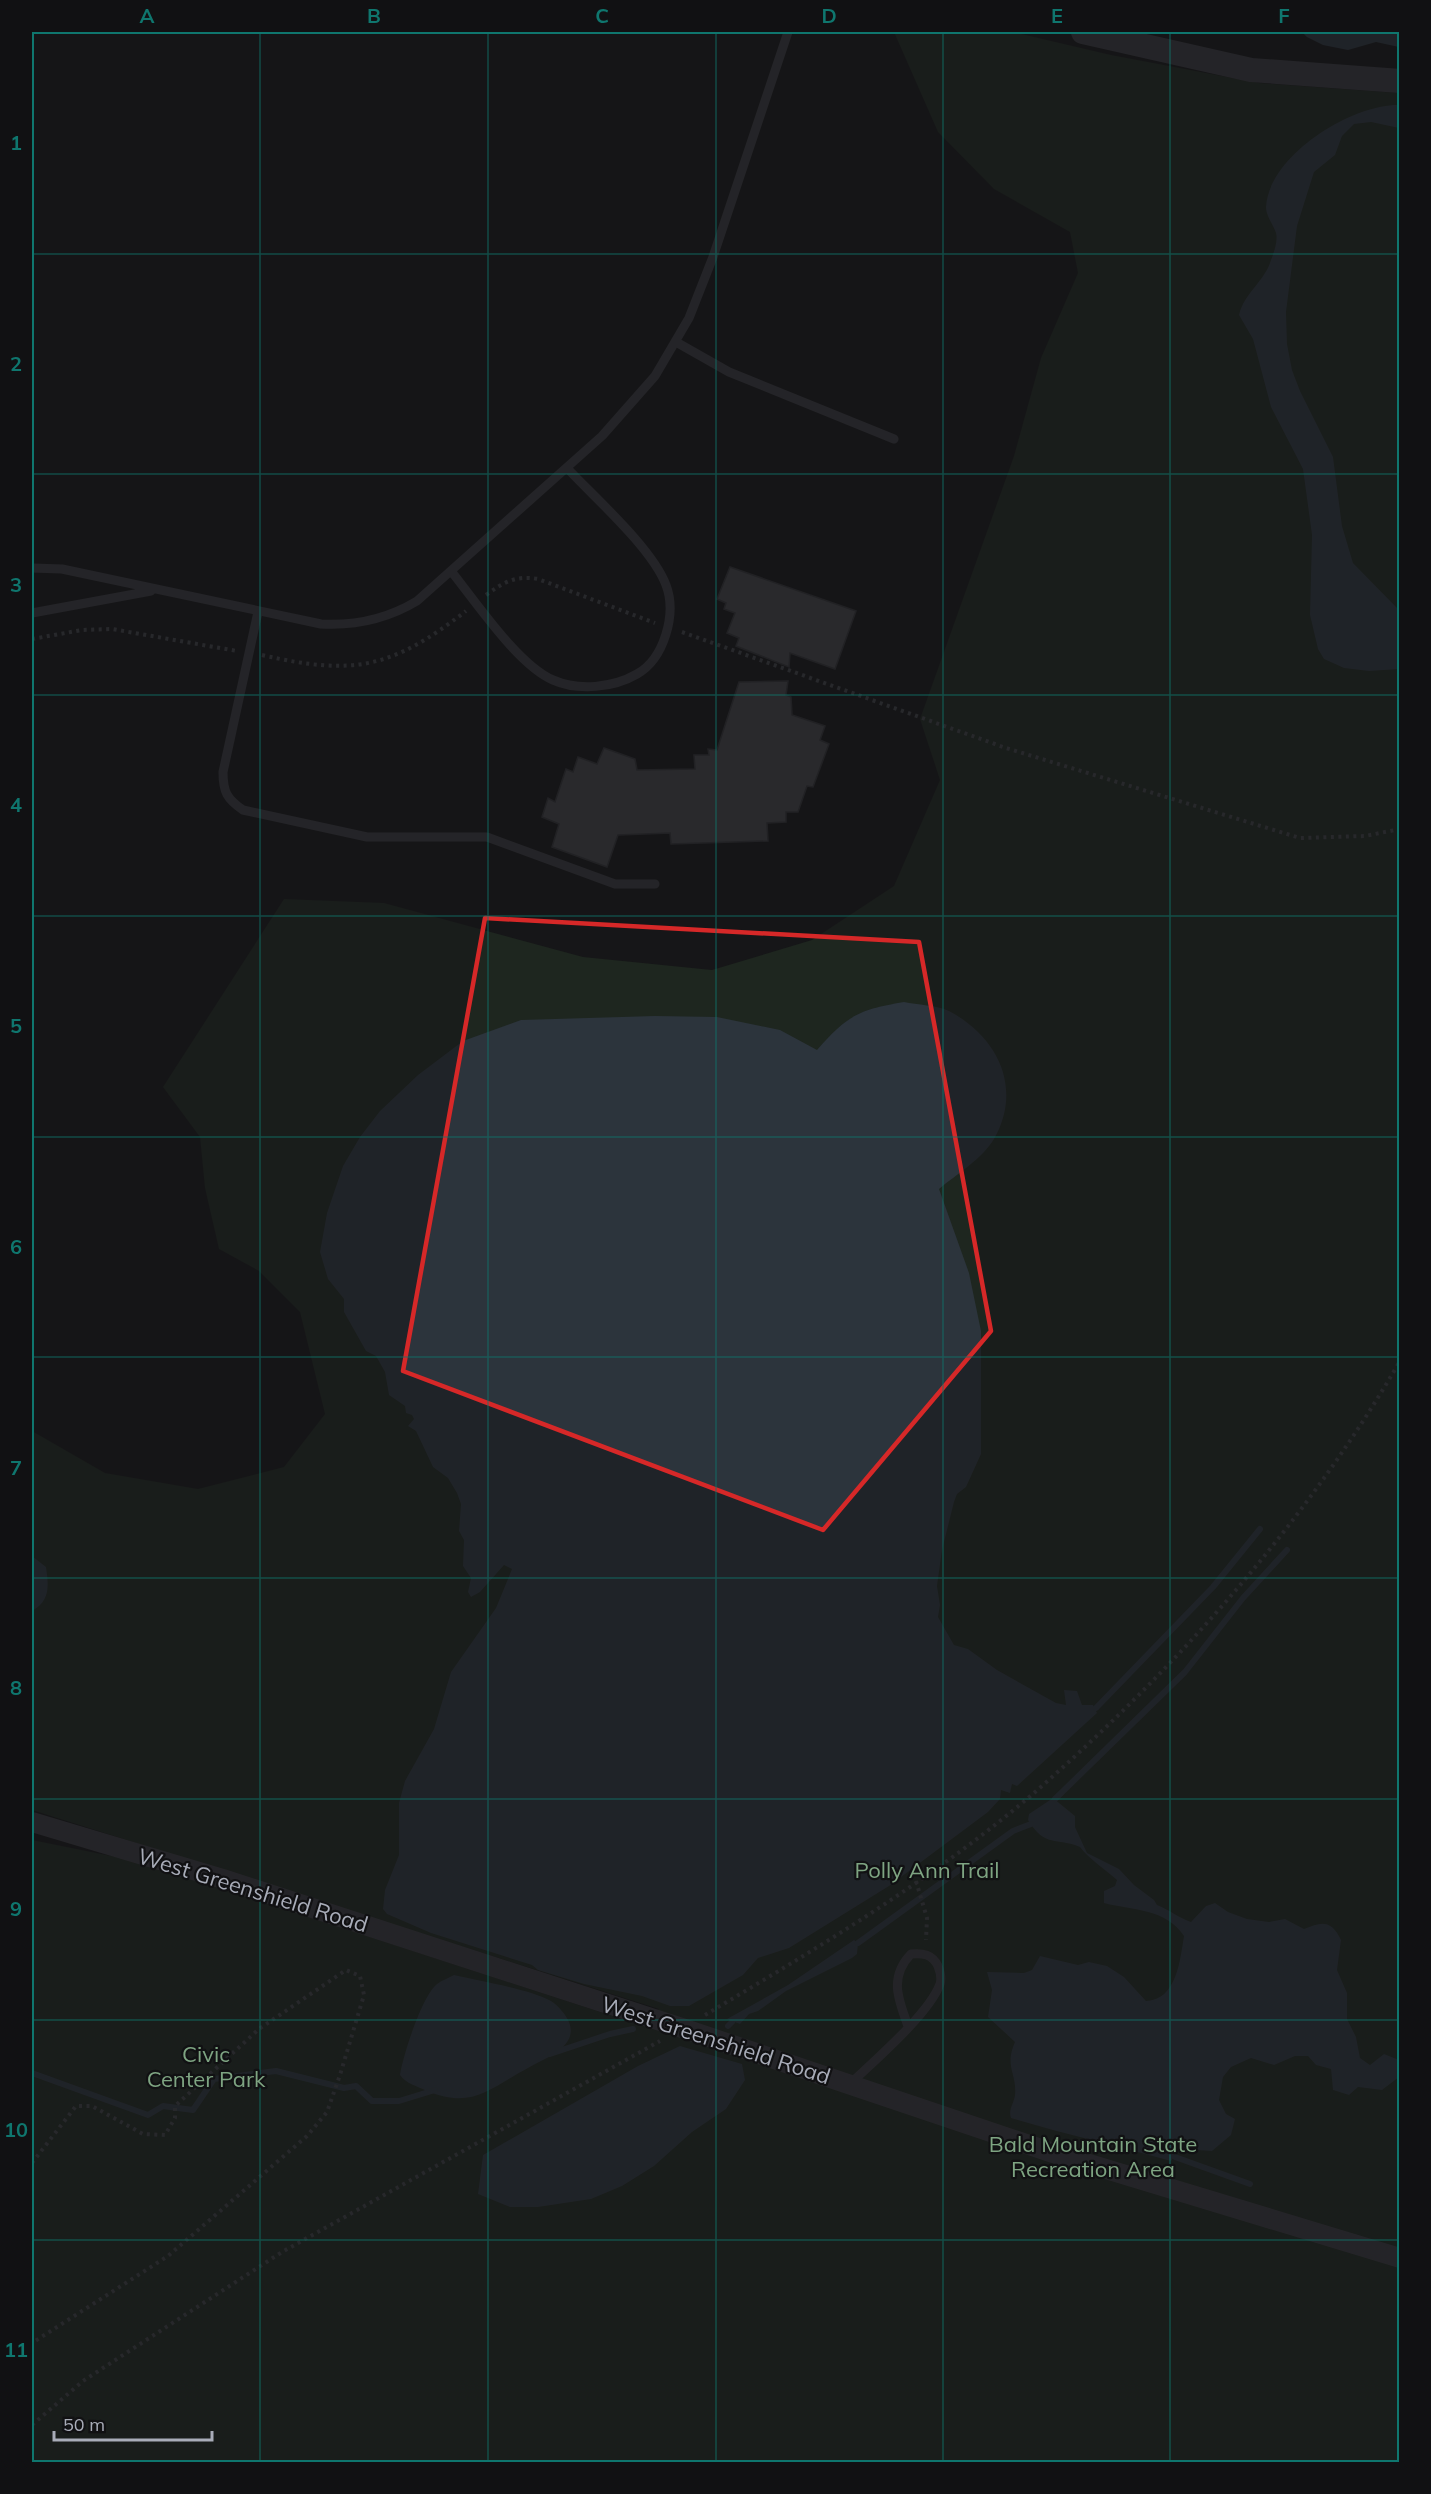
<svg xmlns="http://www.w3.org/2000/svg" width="1431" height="2494" viewBox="0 0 1431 2494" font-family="Mulish,sans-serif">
<rect width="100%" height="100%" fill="#161618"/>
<path fill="#1e261f" d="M 894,32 L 1013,32 L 1111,55 L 1259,83 L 1399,93 L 1399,2462 L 32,2462 L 32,1840 L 141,1862 L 634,2023 L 659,2009 L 32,1810 L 32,1431 L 105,1473 L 198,1489 L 284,1467 L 325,1414 L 300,1312 L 259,1271 L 219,1249 L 205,1188 L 200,1137 L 163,1087 L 284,899 L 384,903 L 583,957 L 712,970 L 812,940 L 894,886 L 940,780 L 920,719 L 1014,456 L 1041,358 L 1078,273 L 1070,232 L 994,189 L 938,132 Z"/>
<path fill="#2c343c" d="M 1302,32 L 1399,32 L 1399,47 L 1376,42 L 1348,50 L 1323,45 L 1307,37 Z
M 1399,105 L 1399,128 L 1371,122 L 1354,124 L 1342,136 L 1335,155 L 1314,172 L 1297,226 L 1286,312 L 1287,344 L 1292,370 L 1300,391 L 1333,457 L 1342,526 L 1353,563 L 1399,610 L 1399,669 L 1369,671 L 1344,668 L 1324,659 L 1318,649 L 1310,615 L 1312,535 L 1303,469 L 1271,407 L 1253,339 L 1239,315 C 1244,293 1265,281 1271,260 C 1274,252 1278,241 1276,233 C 1273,224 1266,216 1266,207 C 1269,155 1352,104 1399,105 Z
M 904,1002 C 917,1005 937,1005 949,1011 C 998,1037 1023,1088 994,1139 C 982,1159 957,1174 939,1189 L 969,1273 L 981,1331 L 981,1454 L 966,1487 L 957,1494 L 954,1502 L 942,1550 L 937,1586 L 940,1605 L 938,1617 L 954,1645 L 968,1649 L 997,1670 L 1056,1703 L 1066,1705 L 1064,1690 L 1077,1691 L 1082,1705 L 1093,1705 L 1097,1713 L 1017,1786 L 1012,1784 L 1010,1793 L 1001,1790 L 1000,1799 L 988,1812 L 889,1886 L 789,1948 L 758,1958 L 743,1975 L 689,2006 L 670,2006 L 642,1996 L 584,1984 L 538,1970 L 532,1965 L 431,1933 L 387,1914 L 383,1909 L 385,1890 L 399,1855 L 399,1803 L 405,1781 L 434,1729 L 451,1672 L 496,1608 L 512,1569 L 504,1565 L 480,1592 L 471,1597 L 468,1592 L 471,1578 L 463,1566 L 464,1540 L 459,1531 L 461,1504 L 457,1493 L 448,1478 L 433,1467 L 416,1431 L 408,1426 L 414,1419 L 412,1415 L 406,1413 L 405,1406 L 389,1395 L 385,1372 L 376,1356 L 366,1351 L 344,1312 L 344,1299 L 328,1279 L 320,1252 L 327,1213 L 343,1166 L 360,1137 L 380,1111 L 418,1075 L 463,1041 L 521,1020 L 655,1016 L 717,1017 L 780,1030 L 817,1050 C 848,1015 858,1010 904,1002 Z
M 32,1556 L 46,1567 C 49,1587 50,1601 32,1611 Z
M 1053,1798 L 1075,1816 L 1075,1827 L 1087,1853 L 1119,1869 L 1134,1885 L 1154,1900 L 1157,1905 C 1170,1910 1179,1918 1191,1922 L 1206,1906 L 1215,1903 L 1228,1912 L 1247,1919 L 1269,1922 L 1285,1919 L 1304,1929 C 1321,1922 1331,1919 1341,1940 L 1337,1970 L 1347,1993 L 1347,2019 L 1356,2037 L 1360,2058 L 1370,2065 L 1384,2054 L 1399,2060 L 1399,2077 L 1382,2090 L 1358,2087 L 1349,2095 L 1333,2090 L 1331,2069 L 1316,2065 L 1308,2056 L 1295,2056 L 1274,2065 L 1251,2058 L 1231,2067 L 1223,2077 L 1219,2100 L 1226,2114 L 1235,2119 L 1231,2135 L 1212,2151 L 1180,2149 L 1171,2161 C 1118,2146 1064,2134 1011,2118 C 1008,2110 1014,2103 1015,2095 C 1017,2073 1004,2067 1015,2042 L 988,2017 L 992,1990 L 987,1972 L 1024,1973 L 1032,1970 L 1040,1956 L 1078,1965 L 1089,1962 L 1107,1966 L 1124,1977 L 1146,2001 C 1177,2000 1180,1959 1184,1936 C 1165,1908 1134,1911 1104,1903 L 1104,1891 L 1115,1886 L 1117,1880 C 1105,1869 1089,1859 1080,1847 C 1056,1837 1045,1848 1028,1820 L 1029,1814 Z
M 854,1940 L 858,1943 L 857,1954 L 852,1958 L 786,1991 L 758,2011 L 749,2014 L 740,2024 L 727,2019 L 788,1985 Z
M 454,1975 C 479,1981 530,1989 551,2001 C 558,2005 566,2015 569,2022 C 579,2047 545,2058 528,2068 C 490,2088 473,2110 427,2091 C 417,2086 406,2084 400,2075 C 403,2055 422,1996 437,1984 C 442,1980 449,1978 454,1975 Z
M 680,2046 L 742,2064 L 745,2080 L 726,2109 L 692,2132 L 654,2166 L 622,2186 L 591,2199 L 538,2207 L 510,2207 L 478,2194 L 483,2155 L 638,2066 Z"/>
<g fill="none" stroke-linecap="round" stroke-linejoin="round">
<path stroke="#2c343c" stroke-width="6" d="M 1096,1708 L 1213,1587 L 1260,1529
M 1055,1799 L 1185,1672 L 1243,1598 L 1287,1550
M 858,1943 L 1013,1831 L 1031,1824
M 728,2026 L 732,2022
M 550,2054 L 610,2034 L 633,2029
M 32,2073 L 148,2115 L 163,2106 L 193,2110 L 214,2079 L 276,2071 L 344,2088 L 356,2086 L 372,2101 L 399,2101 L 435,2090
M 1175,2157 L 1250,2184"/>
</g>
<path fill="#404145" stroke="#303034" stroke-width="1.5" d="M 730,567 L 856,611 L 835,669 L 790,653 L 789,667 L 736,646 L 739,638 L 727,633 L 735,613 L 724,609 L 726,603 L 717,599 Z
M 788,681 L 786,695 L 791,697 L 792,715 L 825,726 L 820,740 L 829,744 L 813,787 L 807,786 L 798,812 L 786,812 L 786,822 L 767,823 L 768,841 L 671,844 L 670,833 L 618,835 L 607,867 L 552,847 L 559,824 L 542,817 L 548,798 L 555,802 L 566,769 L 573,772 L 578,757 L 597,764 L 604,748 L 635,759 L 637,770 L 695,769 L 694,755 L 709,755 L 708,749 L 717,750 L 739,682 Z"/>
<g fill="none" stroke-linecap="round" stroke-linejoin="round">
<path stroke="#3d3e44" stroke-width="4" stroke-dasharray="3 4.5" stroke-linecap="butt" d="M 486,595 C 504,582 516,575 538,579 L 655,623
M 682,632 L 1006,748 L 1300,838 L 1365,836 L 1400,829
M 32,639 L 82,630 L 112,629 L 237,651
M 262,655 C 353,676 391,669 466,611
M 916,1881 L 927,1918 L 926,1940
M 705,2015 C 821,1946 940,1875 1042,1786 C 1180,1664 1307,1521 1400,1361
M 32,2163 L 76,2106 L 92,2106 L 143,2134 L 165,2135 L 175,2118 L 175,2106 L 259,2029 L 346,1970 L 360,1976 L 364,1995 L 340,2075 L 327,2112 L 307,2136 L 168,2256 L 32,2343
M 32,2425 L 83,2381 L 282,2252 L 660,2041"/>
<path stroke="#37373d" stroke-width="9" d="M 676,342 L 729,372 L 894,439
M 32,568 L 62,569 L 321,624 C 356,626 387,619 417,601 L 602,436 L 655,376 L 689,318 L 713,257 L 788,32
M 451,571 C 476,602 518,665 553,680 C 578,691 613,688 637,674 C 664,659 677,614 666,585 C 652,548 595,498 567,468
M 258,612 L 223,772 C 223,792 227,799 243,810 L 367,837 L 487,837 L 615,884 L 655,884
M 32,613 L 151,591
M 850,2084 C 874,2061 929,2014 940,1984 C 942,1978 940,1971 938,1966 C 932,1954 923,1953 911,1954 C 889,1977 898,1999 908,2026"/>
<path stroke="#37373d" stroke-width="20" d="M 32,1822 L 223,1879 L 682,2028 L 1053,2153 L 1400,2258"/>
<path stroke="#37373d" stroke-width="24" d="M 1083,32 L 1251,70 L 1400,81"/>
</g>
<path d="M0 0H1431V2494H0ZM 485,918 L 919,942 L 991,1331 L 823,1530 L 403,1371 Z" fill="#161618" fill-opacity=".55" fill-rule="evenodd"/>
<path fill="none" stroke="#d62828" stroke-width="4.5" stroke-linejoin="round" d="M 485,918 L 919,942 L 991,1331 L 823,1530 L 403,1371 Z"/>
<path fill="none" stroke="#0f766e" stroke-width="1.5" stroke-opacity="0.55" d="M 260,32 L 260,2462M 488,32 L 488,2462M 716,32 L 716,2462M 943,32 L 943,2462M 1170,32 L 1170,2462M 32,254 L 1400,254M 32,474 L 1400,474M 32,695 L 1400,695M 32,916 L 1400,916M 32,1137 L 1400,1137M 32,1357 L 1400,1357M 32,1578 L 1400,1578M 32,1799 L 1400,1799M 32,2020 L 1400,2020M 32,2240 L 1400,2240"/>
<g text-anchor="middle" stroke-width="4.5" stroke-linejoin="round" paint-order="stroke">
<g font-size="22" fill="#7ea482" stroke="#111113">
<text x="927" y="1878">Polly Ann Trail</text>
<text x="206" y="2062">Civic<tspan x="206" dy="25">Center Park</tspan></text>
<text x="1093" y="2152">Bald Mountain State<tspan x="1093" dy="25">Recreation Area</tspan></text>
</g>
<g font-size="22" fill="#a8acb8" stroke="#111113">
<text transform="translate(253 1890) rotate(17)" y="8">West Greenshield Road</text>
<text transform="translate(716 2040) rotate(18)" y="8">West Greenshield Road</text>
</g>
</g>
<rect width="1431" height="2494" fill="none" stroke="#111113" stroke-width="66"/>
<path d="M54 2431v9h158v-9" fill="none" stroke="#a8acb8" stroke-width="3"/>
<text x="63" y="2431" font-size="18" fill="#a8acb8" stroke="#111113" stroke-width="4.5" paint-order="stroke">50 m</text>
<rect x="33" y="33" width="1365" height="2428" fill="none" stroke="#0f766e" stroke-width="2"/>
<g font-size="20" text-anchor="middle" font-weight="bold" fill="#0f766e">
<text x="147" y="23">A</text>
<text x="374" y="23">B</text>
<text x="602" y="23">C</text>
<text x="829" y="23">D</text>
<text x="1057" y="23">E</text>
<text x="1284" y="23">F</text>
<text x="16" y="150">1</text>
<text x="16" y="371">2</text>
<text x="16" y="592">3</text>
<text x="16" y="812">4</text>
<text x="16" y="1033">5</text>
<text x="16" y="1254">6</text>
<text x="16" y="1475">7</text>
<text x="16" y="1695">8</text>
<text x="16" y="1916">9</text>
<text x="16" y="2137">10</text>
<text x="16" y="2357">11</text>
</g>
</svg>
